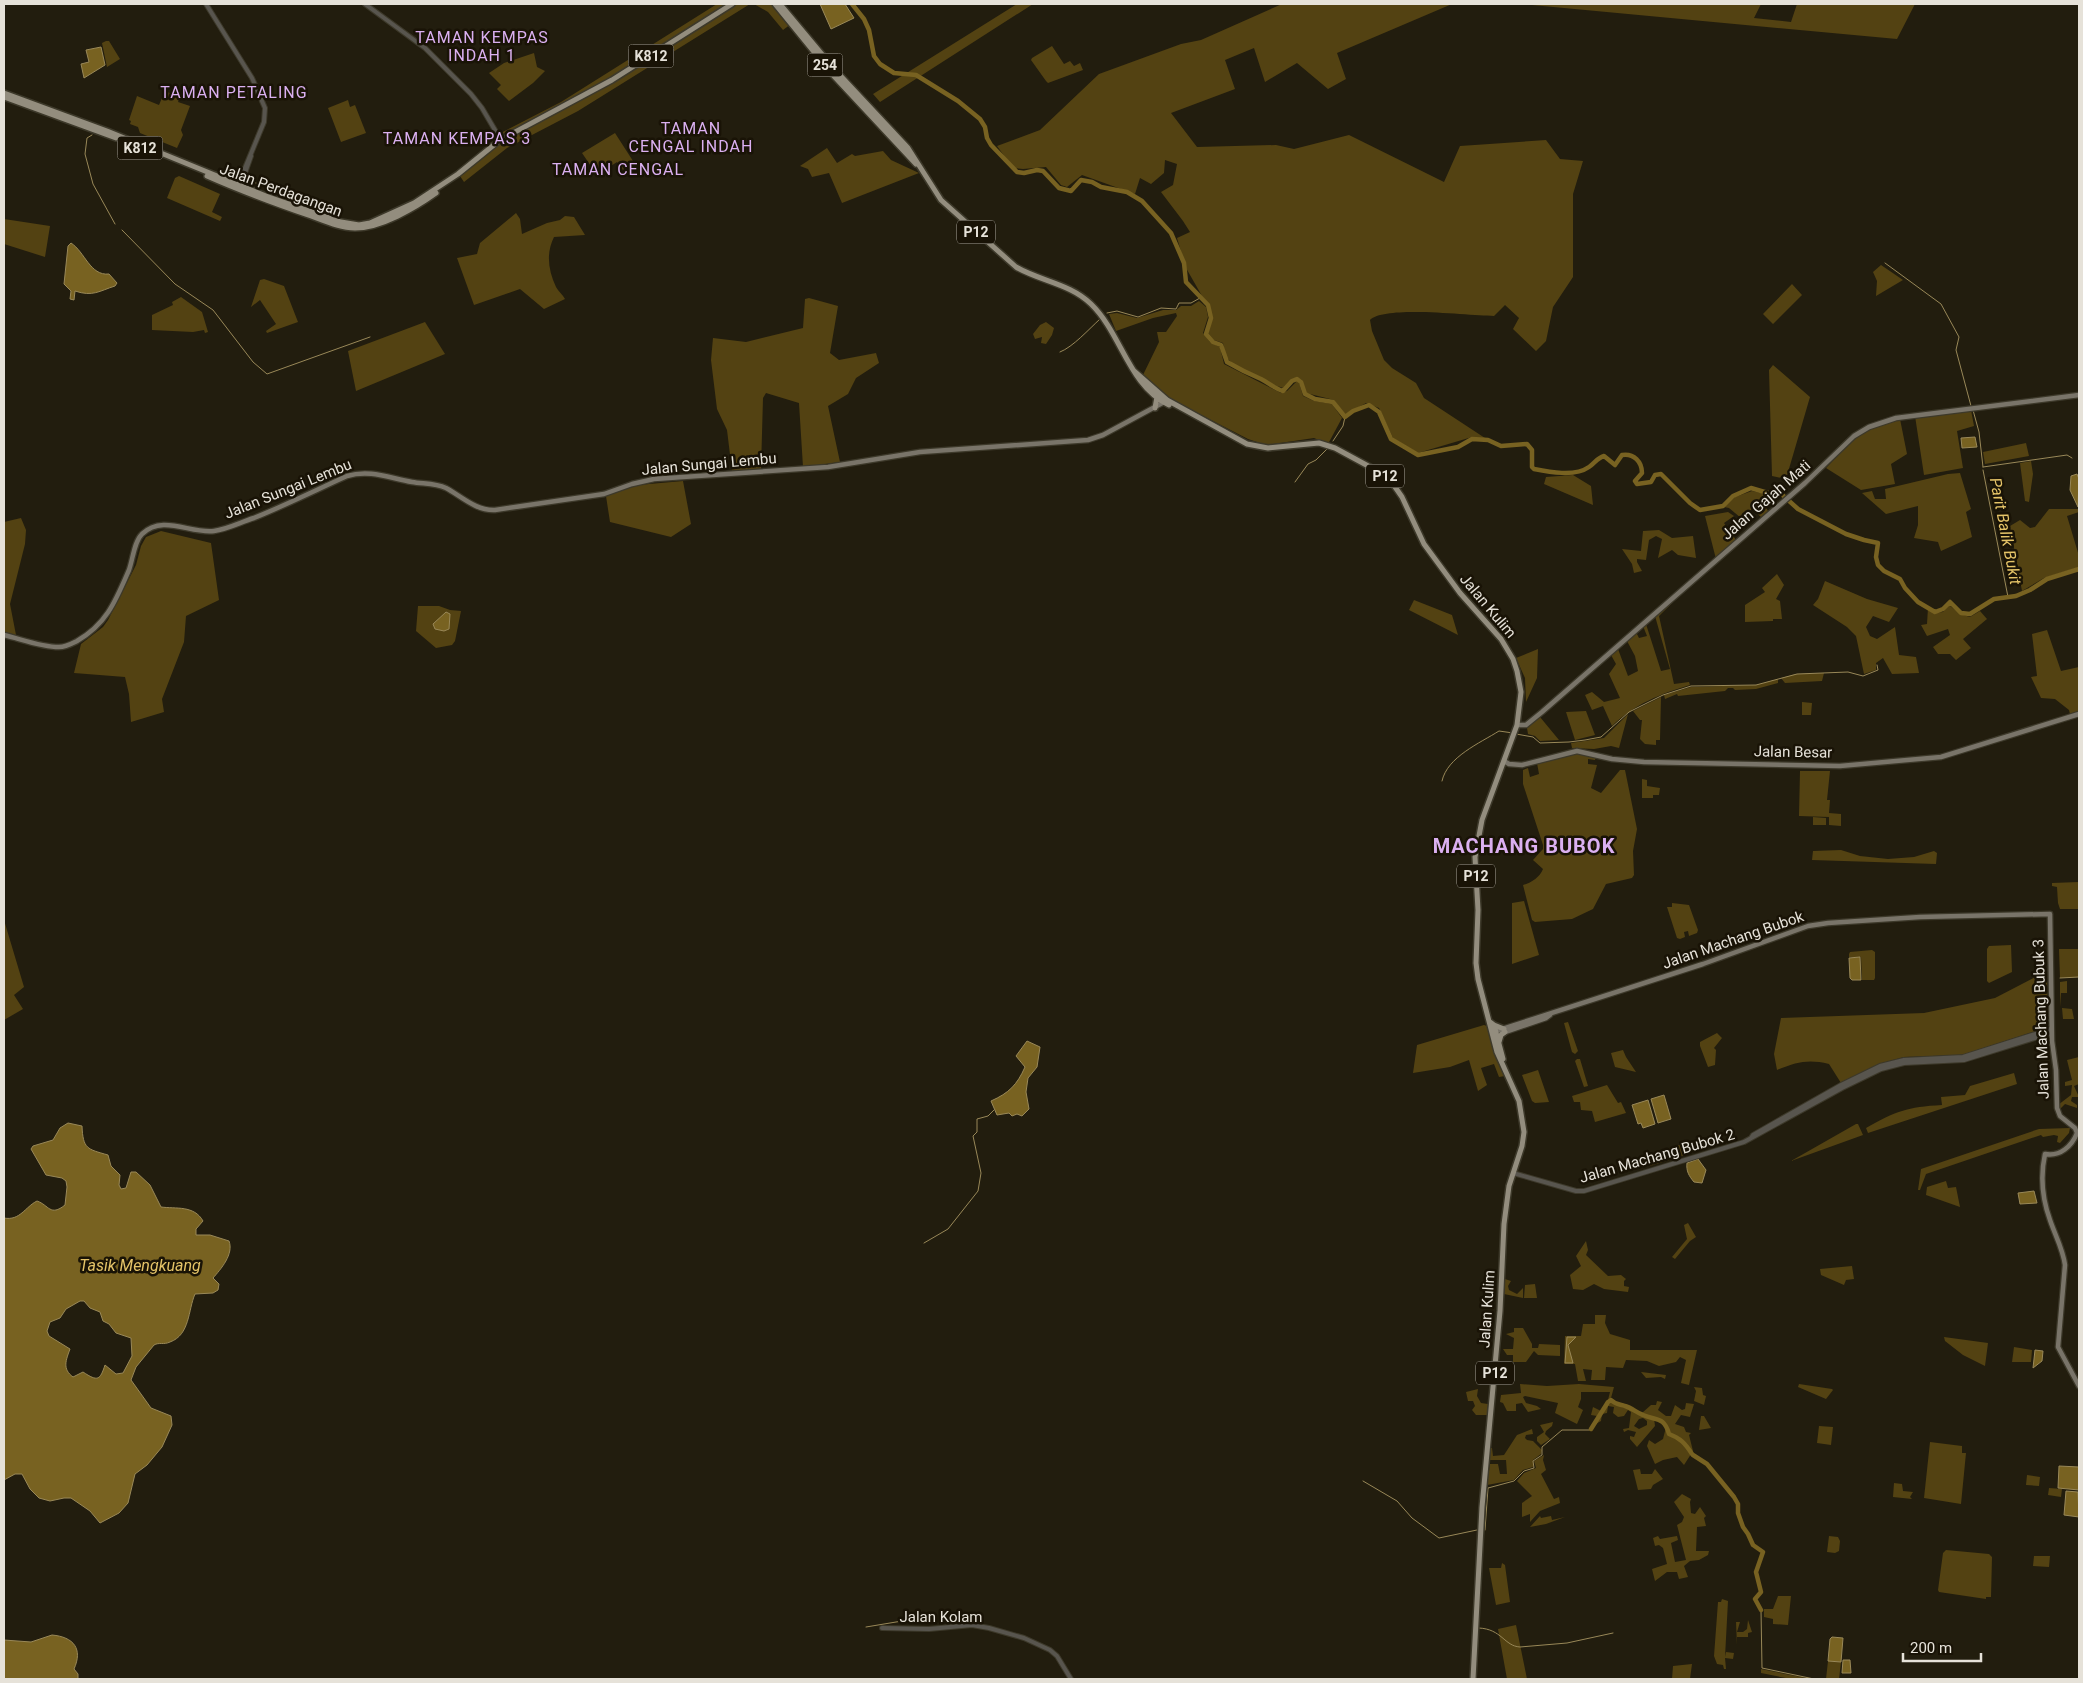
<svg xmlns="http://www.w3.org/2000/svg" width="2083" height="1683" viewBox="0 0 2083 1683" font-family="Roboto,sans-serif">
<rect width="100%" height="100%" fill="#221d0e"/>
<path fill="#534212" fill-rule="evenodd" d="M 717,4 L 750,4 L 578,111 L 507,148 L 464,182 L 460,176 L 502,142 L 585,96 L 500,140 L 497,135 L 561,102 Z
M 754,4 L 775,4 L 791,24 L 783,30 L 768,12 Z
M 1017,4 L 1033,4 L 880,102 L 873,94 Z
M 1282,4 L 1452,4 L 1337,53 L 1346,79 L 1328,89 L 1297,63 L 1265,82 L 1254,48 L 1225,60 L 1235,89 L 1171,113 L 1197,147 L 1276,145 L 1294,149 L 1349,135 L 1444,182 L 1460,146 L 1546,140 L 1560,159 L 1583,161 L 1573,194 L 1573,277 L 1553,307 L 1546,341 L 1536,351 L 1513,329 L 1519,318 L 1505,305 L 1494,316 C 1469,316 1386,305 1370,320 L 1372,331 L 1384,360 L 1392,368 L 1416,383 L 1424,398 L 1488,440 L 1472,437 L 1418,453 L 1393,438 L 1379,408 L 1366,403 L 1345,415 L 1334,400 L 1306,393 L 1302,380 L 1297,377 L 1283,388 C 1268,384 1237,370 1227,358 C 1225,355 1224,348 1223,343 L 1214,340 L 1208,333 L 1212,318 L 1209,304 L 1202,296 L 1186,268 L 1177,238 L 1190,232 L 1183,221 L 1161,192 L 1173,185 L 1177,164 L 1165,160 L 1164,173 L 1151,184 L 1140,178 L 1135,194 L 1082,175 L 1067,187 L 1061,185 L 1046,167 L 1023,169 L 1013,168 L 997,146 L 1040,130 L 1099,74 L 1181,44 L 1201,40 Z
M 1520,4 L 1761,4 L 1754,18 L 1791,22 L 1797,4 L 1902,4 L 1903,5 L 1915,4 L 1897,39 Z
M 106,41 L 109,41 L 120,59 L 107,67 L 102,43 Z
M 1052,46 L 1064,64 L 1070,61 L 1074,66 L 1080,63 L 1083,70 L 1048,83 L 1046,81 L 1031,60 L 1032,58 Z
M 534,53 L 537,67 L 545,71 L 533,83 L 509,101 L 497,89 L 501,85 L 489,73 L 504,63 Z
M 165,91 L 180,97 L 178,102 L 190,106 L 181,130 L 183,135 L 177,148 L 140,133 L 138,127 L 130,124 L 131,121 L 129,120 L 137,96 L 159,105 Z
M 348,100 L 350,107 L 355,105 L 366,133 L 341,142 L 328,108 Z
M 615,133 L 633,161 L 632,164 L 623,170 L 617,162 L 597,175 L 582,153 Z
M 827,148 L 837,163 L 852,154 L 855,156 L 883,151 L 891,160 L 919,173 L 842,203 L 829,173 L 812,177 L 808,169 L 800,166 Z
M 179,176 L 220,194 L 212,212 L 222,217 L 220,221 L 167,198 L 175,178 Z
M 516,213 L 520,219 L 522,234 L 547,223 L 560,220 L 565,216 L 574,217 L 585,235 L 554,237 C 546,253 548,270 556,287 C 558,291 563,295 565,299 L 544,309 L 520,289 L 474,305 L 457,258 L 477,254 L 480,243 Z
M 4,219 L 50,226 L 45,257 L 4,244 Z
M 1881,265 L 1903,280 L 1876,296 L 1877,281 L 1873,272 Z
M 264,279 L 284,286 L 298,322 L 267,333 L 266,331 L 276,324 L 260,300 L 251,307 L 260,280 Z
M 1792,284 L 1802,295 L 1773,324 L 1763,314 Z
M 181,297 L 202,312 L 208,332 L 205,333 L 204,330 L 193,332 L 152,330 L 152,315 L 173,305 L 172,302 Z
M 809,298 L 838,306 L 830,353 L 839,360 L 876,353 L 879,363 L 856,378 L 848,394 L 828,406 L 840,462 L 803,467 L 799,403 L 766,393 L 763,398 L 761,469 L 732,471 L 727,430 L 717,409 L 711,360 L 713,338 L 746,342 L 803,328 L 805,299 Z
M 1199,301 L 1206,307 L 1208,317 L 1203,333 L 1210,342 L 1220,347 L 1224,364 L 1281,393 L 1287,391 L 1297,381 L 1299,382 L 1303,396 L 1314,401 L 1332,404 L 1342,418 L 1328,444 L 1314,438 L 1266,445 L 1248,439 L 1170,399 L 1143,375 L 1159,342 L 1157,332 L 1166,332 L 1177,316 L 1176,313 L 1153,318 L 1116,331 L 1109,314 L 1117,313 L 1137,318 L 1163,310 L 1176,310 L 1181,306 L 1191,306 Z
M 425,322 L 445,354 L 356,391 L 348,351 Z
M 1046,322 L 1054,328 L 1052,335 L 1046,344 L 1041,343 L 1042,337 L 1035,339 L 1033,334 L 1040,325 Z
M 1773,365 L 1810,397 L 1786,479 L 1772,476 L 1769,370 Z
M 1971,410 L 1974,426 L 1957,431 L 1963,468 L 1924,475 L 1915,416 Z
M 1900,419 L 1907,454 L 1891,464 L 1895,484 L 1861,490 L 1826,468 L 1855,437 L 1874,427 Z
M 2026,443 L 2029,456 L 1985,464 L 1983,452 Z
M 2031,461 L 2033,474 L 2029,502 L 2025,501 L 2020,463 Z
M 1960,473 L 1971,509 L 1966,512 L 1972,537 L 1941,551 L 1938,542 L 1914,538 L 1918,525 L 1918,506 L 1886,514 L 1862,493 L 1872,491 L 1875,499 L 1886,499 L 1885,489 L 1948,474 Z
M 1573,475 L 1591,486 L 1593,505 L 1544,484 L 1546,477 Z
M 683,481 L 691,524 L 671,537 L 610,522 L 606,496 L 638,485 Z
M 1752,491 L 1770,495 L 1771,498 L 1764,504 L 1768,511 L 1761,517 L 1752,509 L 1741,518 L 1729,508 L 1724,507 L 1735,497 Z
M 2049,509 L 2079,509 L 2079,512 L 2067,516 L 2079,556 L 2079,567 L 2044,578 L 2022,591 L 2010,526 L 2020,520 L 2030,528 L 2035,527 Z
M 1728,512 L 1734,516 L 1724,523 L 1736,540 L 1716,559 L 1705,516 Z
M 21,518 L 26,530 L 25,544 L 10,604 L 16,635 L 4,632 L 4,522 Z
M 1659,530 L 1672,538 L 1693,536 L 1696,558 L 1678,555 L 1672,550 L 1658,558 L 1662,539 L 1656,536 L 1649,540 L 1646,560 L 1637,559 L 1637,562 L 1642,571 L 1634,573 L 1632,564 L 1622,549 L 1641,551 L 1643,531 Z
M 161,531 L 211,543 L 219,600 L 186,616 L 184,642 L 162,699 L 164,712 L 131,722 L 129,694 L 125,677 L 74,673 L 81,644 L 103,627 L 108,620 L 136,565 L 141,546 L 146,537 Z
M 1777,574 L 1784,585 L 1776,599 L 1780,601 L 1782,619 L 1773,619 L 1773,621 L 1745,622 L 1745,605 L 1765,592 L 1762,588 Z
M 1825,581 L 1867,599 L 1898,608 L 1889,622 L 1873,616 L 1866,627 L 1870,636 L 1877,639 L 1895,627 L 1899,655 L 1916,657 L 1919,673 L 1892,674 L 1883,658 L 1876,663 L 1876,670 L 1864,674 L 1856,636 L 1847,627 L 1813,605 L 1818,599 Z
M 1414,600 L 1452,615 L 1458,635 L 1409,610 Z
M 1674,601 L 1659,616 L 1674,684 L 1689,682 L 1690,685 C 1660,694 1635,704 1612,726 L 1603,706 L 1592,710 L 1585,695 L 1592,692 L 1604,702 L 1620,698 L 1609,674 L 1616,664 L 1611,655 L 1618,649 L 1628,676 L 1638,671 L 1635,656 L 1627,641 L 1636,632 L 1639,638 L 1647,636 L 1643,626 L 1646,624 L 1661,671 L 1670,669 L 1655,616 Z
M 1949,605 L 1960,614 L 1970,617 L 1980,611 L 1987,619 L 1963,639 L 1971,648 L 1956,660 L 1950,654 L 1938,654 L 1933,647 L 1950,635 L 1948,629 L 1927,636 L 1921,625 L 1927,624 L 1928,608 L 1935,613 L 1943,612 Z
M 418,606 L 439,606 L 450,610 L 461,611 L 455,641 L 452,645 L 436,648 L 416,631 Z
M 2047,630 L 2061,671 L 2079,667 L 2079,711 L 2070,714 L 2069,710 L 2055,699 L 2041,698 L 2031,677 L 2037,676 L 2032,634 Z
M 1538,649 L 1537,678 L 1526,702 L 1525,678 L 1516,658 Z
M 1824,673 L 1822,681 L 1785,683 L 1781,678 L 1796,674 Z
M 1778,679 L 1778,683 L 1756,689 L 1735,690 L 1733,688 L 1728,688 L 1725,691 L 1678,696 L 1677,694 L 1665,699 L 1664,695 L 1691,687 L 1756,685 Z
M 1661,697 L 1660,740 L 1656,740 L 1656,745 L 1645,744 L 1640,739 L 1642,720 L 1640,720 L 1633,711 Z
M 1802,702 L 1812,703 L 1811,715 L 1802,715 Z
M 1586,711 L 1595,735 L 1575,740 L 1566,712 Z
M 1628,714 L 1619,748 L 1611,746 L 1594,749 L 1572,748 L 1571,743 L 1604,738 Z
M 1540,717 L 1559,740 L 1540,741 L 1535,736 L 1528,734 L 1527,728 Z
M 1574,752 L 1596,756 L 1595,760 L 1588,759 L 1588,764 L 1597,765 L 1591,788 L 1601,793 L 1620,770 L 1625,770 L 1637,829 L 1633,851 L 1634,875 L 1632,878 L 1606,884 L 1593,909 L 1572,919 L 1535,922 L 1532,920 L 1523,885 C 1531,883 1540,877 1543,869 L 1533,860 L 1543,849 L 1543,845 L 1523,784 L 1523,770 L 1528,768 L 1530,777 L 1539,774 L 1537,763 L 1567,756 L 1567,754 Z
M 1800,771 L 1830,771 L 1827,800 L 1830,800 L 1829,813 L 1841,814 L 1841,826 L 1829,825 L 1829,817 L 1799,816 Z
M 1642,779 L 1647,780 L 1647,786 L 1660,788 L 1659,795 L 1653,795 L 1653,798 L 1642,798 Z
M 1813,817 L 1826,818 L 1826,825 L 1813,825 Z
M 1841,850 L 1860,856 L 1888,859 L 1914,857 L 1934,851 L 1937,853 L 1936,864 L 1812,860 L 1813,851 Z
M 2079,882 L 2079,909 L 2060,909 L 2058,903 L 2057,887 L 2052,886 L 2052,883 Z
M 1524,901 L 1539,955 L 1512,964 L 1512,903 Z
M 1672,903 L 1689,905 L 1698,930 L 1697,933 L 1689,936 L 1688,931 L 1684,932 L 1685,937 L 1680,939 L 1677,938 L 1667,907 L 1672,907 Z
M 4,920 L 24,987 L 14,995 L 23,1009 L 4,1020 Z
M 2011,945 L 2012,972 L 1989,983 L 1987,981 L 1987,949 L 1989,946 Z
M 2059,949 L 2079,949 L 2079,977 L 2060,978 Z
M 1872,950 L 1875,952 L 1875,978 L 1874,980 L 1862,980 L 1861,957 L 1849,957 L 1849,954 L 1850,952 Z
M 2041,974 L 2047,975 L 2048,1027 L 1962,1055 L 1904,1057 L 1882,1063 L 1841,1083 L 1829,1064 C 1808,1059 1797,1062 1777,1070 L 1774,1054 L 1781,1018 L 1924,1013 L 1995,998 Z
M 2067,981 L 2067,993 L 2061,993 L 2060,1007 L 2060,982 Z
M 2062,1008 L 2072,1009 L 2074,1019 L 2063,1019 Z
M 1568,1022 L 1578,1051 L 1575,1054 L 1572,1052 L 1564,1023 Z
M 1484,1025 L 1487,1026 L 1505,1076 L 1499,1077 L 1494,1064 L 1481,1068 L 1487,1085 L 1478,1091 L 1469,1060 L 1450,1067 L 1413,1073 L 1417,1045 Z
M 1717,1033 L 1722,1038 L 1714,1048 L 1716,1050 L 1715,1065 L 1708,1067 L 1700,1046 L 1700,1042 Z
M 1623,1050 L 1626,1057 L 1636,1072 L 1615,1067 L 1611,1053 Z
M 2079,1057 L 2079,1084 L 2074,1086 L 2079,1097 L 2072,1097 L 2071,1101 L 2077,1105 L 2077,1108 L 2065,1104 L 2059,1110 L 2058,1105 L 2071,1095 L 2072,1085 L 2065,1086 L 2065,1082 L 2072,1080 L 2067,1060 Z
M 1577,1059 L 1580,1059 L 1588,1086 L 1584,1087 L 1575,1061 Z
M 1538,1070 L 1549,1102 L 1535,1103 L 1532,1101 L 1522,1075 Z
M 2014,1073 L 2017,1084 L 1868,1133 L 1866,1128 C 1896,1111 1907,1107 1942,1105 L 1941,1097 L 1965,1095 L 1970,1086 Z
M 1607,1085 L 1618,1103 L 1621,1102 L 1626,1113 L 1595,1122 L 1592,1111 L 1581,1110 L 1580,1102 L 1574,1102 L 1572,1096 Z
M 1856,1124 L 1858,1124 L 1863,1135 L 1791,1161 Z
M 2070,1128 L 2069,1133 L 2060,1143 L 2057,1142 L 2058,1136 L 2054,1135 L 2043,1137 L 2041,1135 L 1926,1174 L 1920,1190 L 1918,1190 L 1921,1169 L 2039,1129 Z
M 1682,1144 L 1685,1155 L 1650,1166 L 1649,1162 L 1646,1161 L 1645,1156 Z
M 1946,1181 L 1948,1188 L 1956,1187 L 1960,1207 L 1926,1195 L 1927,1187 Z
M 1688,1223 L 1696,1237 L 1690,1241 L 1675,1259 L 1672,1257 L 1687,1239 L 1684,1225 Z
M 1586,1241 L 1588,1250 L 1586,1255 L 1608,1276 L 1621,1275 L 1626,1279 L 1624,1281 L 1624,1286 L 1629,1287 L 1628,1292 L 1604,1289 L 1594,1284 L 1583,1290 L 1573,1289 L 1570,1275 L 1581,1266 L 1576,1256 Z
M 1852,1266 L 1854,1279 L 1846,1280 L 1844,1285 L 1821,1275 L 1820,1269 Z
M 1505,1279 L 1511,1281 L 1508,1286 L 1509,1290 L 1517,1294 L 1523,1288 L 1523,1298 L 1504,1294 Z
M 1535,1284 L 1537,1298 L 1524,1298 L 1525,1285 Z
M 1595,1315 L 1606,1315 L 1605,1323 L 1610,1334 L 1630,1340 L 1630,1350 L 1697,1350 L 1689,1385 L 1681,1383 L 1686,1360 L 1680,1357 L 1676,1362 L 1659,1366 L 1647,1361 L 1626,1360 L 1623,1368 L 1606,1367 L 1605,1380 L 1591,1380 L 1592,1370 L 1583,1369 L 1586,1381 L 1578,1381 L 1575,1364 L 1564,1364 L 1565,1336 L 1581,1336 L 1583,1324 L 1595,1324 Z
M 1514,1328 L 1523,1328 L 1532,1344 L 1532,1348 L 1538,1348 L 1539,1344 L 1560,1345 L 1560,1356 L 1538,1355 L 1534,1351 L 1526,1362 L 1513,1362 L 1513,1355 L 1507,1355 L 1503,1349 L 1513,1349 L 1514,1338 L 1506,1334 L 1514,1332 Z
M 1944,1337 L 1988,1343 L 1985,1366 L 1963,1355 L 1945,1341 Z
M 2014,1347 L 2032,1350 L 2031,1362 L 2012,1362 Z
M 1641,1372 L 1666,1375 L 1665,1379 L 1661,1377 L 1646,1378 Z
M 1520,1384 L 1547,1386 L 1579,1384 L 1614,1387 L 1611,1398 L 1616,1402 L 1628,1405 L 1642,1413 L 1651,1405 L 1656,1405 L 1657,1401 L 1662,1402 L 1658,1410 L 1666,1416 L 1671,1416 L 1675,1405 L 1682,1410 L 1685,1409 L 1686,1403 L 1694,1404 L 1690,1417 L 1681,1415 L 1675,1424 L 1684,1427 L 1686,1432 L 1691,1433 L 1689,1435 L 1693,1451 L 1684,1465 L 1677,1457 L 1663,1460 L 1655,1464 L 1647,1446 L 1649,1440 L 1655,1444 L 1663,1439 L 1666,1427 L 1658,1419 L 1654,1418 L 1655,1426 L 1637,1447 L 1630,1439 L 1630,1436 L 1634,1437 L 1636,1432 L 1628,1430 L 1624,1432 L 1623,1429 L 1629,1428 L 1631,1412 L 1628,1410 L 1624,1416 L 1618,1417 L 1613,1413 L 1614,1407 L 1608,1406 L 1607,1413 L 1602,1414 L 1601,1421 L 1594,1425 L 1597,1416 L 1591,1415 L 1593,1407 L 1601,1411 L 1608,1400 L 1610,1392 L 1581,1392 L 1581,1399 L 1578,1407 L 1583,1410 L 1577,1424 L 1555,1413 L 1558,1403 L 1525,1396 L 1523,1397 L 1526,1403 L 1537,1406 L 1541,1409 L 1528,1412 L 1522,1403 L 1516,1404 L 1516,1411 L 1507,1411 L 1503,1403 L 1500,1402 L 1501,1395 L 1521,1393 ZM 1643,1418 L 1647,1421 L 1647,1425 L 1639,1429 L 1634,1426 L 1639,1419 Z
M 1799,1384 L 1832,1389 L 1833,1390 L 1826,1399 L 1798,1387 Z
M 1694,1387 L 1702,1388 L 1703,1395 L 1706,1396 L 1704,1405 L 1694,1401 L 1696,1391 Z
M 1478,1389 L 1477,1396 L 1481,1403 L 1488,1404 L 1487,1415 L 1476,1415 L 1472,1410 L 1475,1406 L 1473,1401 L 1468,1401 L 1466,1392 Z
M 1701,1416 L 1704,1416 L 1711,1428 L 1699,1430 Z
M 1553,1422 L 1552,1426 L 1546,1431 L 1545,1434 L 1550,1439 L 1541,1445 L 1537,1441 L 1537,1437 L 1544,1432 L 1540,1425 Z
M 1819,1426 L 1833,1427 L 1831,1445 L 1817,1443 Z
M 1532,1429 L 1533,1434 L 1526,1435 L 1525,1438 L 1527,1440 L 1533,1441 L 1542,1450 L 1541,1454 L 1533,1460 L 1533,1467 L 1523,1470 L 1514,1480 L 1487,1485 L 1490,1464 L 1498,1464 L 1500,1474 L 1507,1474 L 1506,1460 L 1490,1460 L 1490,1448 L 1492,1448 L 1493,1456 L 1504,1455 L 1517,1435 Z
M 1930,1442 L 1962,1446 L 1962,1453 L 1966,1453 L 1961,1504 L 1924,1498 Z
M 1544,1455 L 1543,1460 L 1546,1470 L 1541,1474 L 1554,1499 L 1559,1497 L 1560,1503 L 1540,1511 L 1530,1522 L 1530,1514 L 1522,1517 L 1522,1503 L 1532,1496 L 1517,1481 L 1524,1473 L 1536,1468 L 1534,1461 Z
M 1640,1469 L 1641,1474 L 1652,1474 L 1655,1469 L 1663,1479 L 1653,1485 L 1651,1489 L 1638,1490 L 1633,1470 Z
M 2027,1475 L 2040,1477 L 2039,1486 L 2026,1485 Z
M 1894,1483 L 1902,1484 L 1903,1491 L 1913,1492 L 1910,1497 L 1912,1499 L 1893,1497 Z
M 2049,1488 L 2062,1489 L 2061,1497 L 2048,1495 Z
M 1682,1494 L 1691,1499 L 1690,1502 L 1691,1513 L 1695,1514 L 1700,1507 L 1706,1516 L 1704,1518 L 1706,1526 L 1697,1527 L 1696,1551 L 1709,1551 L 1708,1555 L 1699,1560 L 1690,1561 L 1684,1566 L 1688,1577 L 1679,1579 L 1677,1572 L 1667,1572 L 1655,1581 L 1652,1569 L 1667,1564 L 1663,1548 L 1659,1545 L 1655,1546 L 1653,1538 L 1658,1536 L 1660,1539 L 1677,1536 L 1678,1540 L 1671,1543 L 1675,1562 L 1686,1560 L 1677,1525 L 1682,1522 L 1684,1517 L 1674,1502 Z
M 1540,1516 L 1541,1518 L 1551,1516 L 1552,1520 L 1565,1517 L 1546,1524 L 1530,1527 Z
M 1829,1536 L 1838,1537 L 1840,1541 L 1839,1551 L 1835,1553 L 1827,1552 Z
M 1946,1550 L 1989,1554 L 1992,1557 L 1991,1597 L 1986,1597 L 1986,1599 L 1939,1592 L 1938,1590 L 1943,1553 Z
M 2034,1556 L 2050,1556 L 2049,1567 L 2033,1566 Z
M 1502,1563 L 1505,1565 L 1510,1602 L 1496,1605 L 1489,1568 L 1501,1568 Z
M 1778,1596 L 1791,1596 L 1788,1625 L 1773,1624 L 1773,1619 L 1764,1617 L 1764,1609 L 1773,1609 Z
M 1722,1599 L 1728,1601 L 1725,1657 L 1726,1652 L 1734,1653 L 1733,1659 L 1725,1658 L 1726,1669 L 1724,1669 L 1723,1665 L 1717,1664 L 1714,1656 L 1718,1602 L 1721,1602 Z
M 1748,1620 L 1752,1632 L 1748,1633 L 1748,1637 L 1737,1637 L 1737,1645 L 1736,1622 L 1740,1622 L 1737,1632 L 1743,1632 L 1747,1629 Z
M 1516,1625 L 1527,1679 L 1507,1679 L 1498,1629 Z
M 1828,1661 L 1841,1662 L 1839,1679 L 1826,1679 Z
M 1692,1664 L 1690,1679 L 1672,1679 L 1673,1666 Z
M 1761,1669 L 1811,1679 L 1791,1679 L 1761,1673 Z"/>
<path fill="#786221" stroke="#998858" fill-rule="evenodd" d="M 820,4 L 845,4 L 854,18 L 831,29 Z
M 101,47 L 105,65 L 84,78 L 81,64 L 89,62 L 86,50 Z
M 71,243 C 85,252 90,276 109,274 L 117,283 L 115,286 C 99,291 93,297 75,291 L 74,300 L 70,299 L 71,291 L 64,284 L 68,246 Z
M 1975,437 L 1977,447 L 1962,448 L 1961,438 Z
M 2077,474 L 2079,479 L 2078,507 L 2070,490 L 2071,476 Z
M 446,612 L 450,614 L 449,629 L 444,631 L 435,629 L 433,624 Z
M 1860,957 L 1861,980 L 1852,980 L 1850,978 L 1849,958 Z
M 1027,1041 L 1040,1047 L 1037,1067 L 1028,1078 L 1026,1092 L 1029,1109 L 1022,1116 L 1017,1114 L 1012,1116 L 1009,1113 L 997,1115 L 991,1101 C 1009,1093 1017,1085 1025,1067 L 1016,1056 Z
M 1664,1095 L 1671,1119 L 1658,1123 L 1651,1099 Z
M 1648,1100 L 1655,1124 L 1643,1128 L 1641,1123 L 1638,1124 L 1632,1105 Z
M 68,1123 L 82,1126 C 83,1149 87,1149 108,1155 L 111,1166 L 120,1175 L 119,1185 L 121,1189 L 126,1188 L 131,1172 L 136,1172 L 150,1185 L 161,1207 C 176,1209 194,1205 203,1221 L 196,1229 L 196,1235 L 210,1235 L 229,1241 C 234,1254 221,1269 213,1278 L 219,1284 L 218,1290 L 213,1293 L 195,1294 C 188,1310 190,1335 170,1342 C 164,1345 159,1342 154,1345 L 136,1367 L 131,1380 L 151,1408 L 171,1416 L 172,1425 L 162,1447 L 147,1465 L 135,1474 L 128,1503 L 119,1513 L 100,1523 L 90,1511 L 71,1498 L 64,1498 L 50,1501 L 39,1498 L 30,1489 L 22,1474 L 15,1474 L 4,1480 L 4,1218 C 20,1221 25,1207 37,1201 C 49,1205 50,1217 65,1205 L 67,1187 L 66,1181 L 62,1178 L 46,1175 L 31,1149 L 33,1146 L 53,1140 L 60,1128 ZM 80,1301 L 84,1301 L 90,1308 L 100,1312 L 103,1321 L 109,1324 L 116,1333 L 131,1338 L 132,1356 L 123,1373 L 116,1374 L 105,1365 C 100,1380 98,1382 83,1372 L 73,1377 C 62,1369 66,1360 70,1349 L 49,1336 L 47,1331 L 50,1322 L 60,1318 L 66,1309 Z
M 1698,1159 L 1706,1170 L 1702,1183 L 1694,1182 C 1689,1176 1686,1171 1687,1163 Z
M 2034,1191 L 2037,1203 L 2020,1204 L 2018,1193 Z
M 1567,1337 L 1576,1337 L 1568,1345 L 1573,1363 L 1565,1363 Z
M 2035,1350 L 2043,1351 L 2042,1361 L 2033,1368 Z
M 2059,1466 L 2079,1467 L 2079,1490 L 2058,1488 Z
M 2066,1491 L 2078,1492 L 2079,1517 L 2064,1515 Z
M 52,1635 C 74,1637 83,1649 74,1669 L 78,1674 L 78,1679 L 4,1679 L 4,1640 L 31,1642 Z
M 1832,1637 L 1843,1638 L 1841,1662 L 1828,1661 L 1830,1639 Z
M 1843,1660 L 1850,1660 L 1851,1673 L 1842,1673 Z"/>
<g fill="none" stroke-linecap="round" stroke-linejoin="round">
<path stroke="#998858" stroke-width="1" d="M 92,135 L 87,138 L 85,154 L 93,184 L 115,224
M 246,179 L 313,206
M 122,230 L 175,284 L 213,310 L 253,362 L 267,374 L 370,337
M 1885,263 L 1941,304 L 1959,337 L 1956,350 L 1971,406
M 1107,313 L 1117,311 L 1138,317 L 1161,308 L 1176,309 L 1179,303 L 1191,303 L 1200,298
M 1060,352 C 1073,347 1089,329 1100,319
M 1973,410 L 1979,432 L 1983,467
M 1333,441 L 1343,426 L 1345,417
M 1983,467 L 2067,455 L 2072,458
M 1983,470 L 2008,597
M 1295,482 L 1308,464 L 1316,460 L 1327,449
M 1516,734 L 1533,737 L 1540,743 L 1569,742 L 1585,740 L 1601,737 L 1629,712 L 1663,695 L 1691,686 L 1756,685 L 1797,674 L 1848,672 L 1863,676 L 1878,670 L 1877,665
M 1442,781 C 1447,757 1480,743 1499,731 L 1513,733
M 2060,978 L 2079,977
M 924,1243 L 948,1229 L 978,1191 L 981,1173 L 973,1136 L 977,1132 L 977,1119 L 988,1116 L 994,1110
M 1363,1481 L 1397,1501 L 1412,1518 L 1439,1538 L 1477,1530
M 1485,1530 L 1488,1488 L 1514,1481 L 1524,1471 L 1534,1468 L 1533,1461 L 1542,1455 L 1542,1447 L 1562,1430 L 1589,1430
M 1761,1610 L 1762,1668 L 1814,1679
M 866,1627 L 902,1621 L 925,1623
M 1479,1628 C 1502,1629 1504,1646 1520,1647 L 1567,1643 L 1613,1633"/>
<path stroke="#786221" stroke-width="4.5" d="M 852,4 L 864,19 L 869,30 L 874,56 L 880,64 L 894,73 L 916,75 L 958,101 L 980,119 L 985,127 L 987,138 L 991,145 L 1017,172 L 1024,173 L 1037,170 L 1043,171 L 1059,188 L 1071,191 L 1081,180 L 1092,182 L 1101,187 L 1127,192 L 1142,201 L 1171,233 L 1184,263 L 1186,282 L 1208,305 L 1211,318 L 1206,334 L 1213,342 L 1221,345 L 1227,362 C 1239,369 1249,374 1261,379 C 1269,383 1275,389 1283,391 L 1292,381 L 1297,379 L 1301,382 L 1305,394 L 1315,399 L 1333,402 L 1345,417 L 1353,411 L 1369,405 L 1379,412 L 1391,439 L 1418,455 L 1458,447 L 1472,439 L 1488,440 L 1501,446 L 1527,444 L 1532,450 L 1532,467 L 1534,469 C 1549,472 1575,477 1589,467 C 1595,463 1597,458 1604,456 L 1615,465 L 1622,455 C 1634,453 1642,462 1642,473 L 1635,481 L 1637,484 L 1651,482 L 1655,475 L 1661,474 L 1690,503 L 1700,510 L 1723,506 L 1733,496 L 1751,488 L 1768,493 L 1779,492 L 1798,509 L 1846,534 L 1864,540 L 1878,543 L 1876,557 L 1878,565 L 1884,571 L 1900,579 L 1905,588 L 1918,602 L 1935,612 L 1943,609 L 1950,602 L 1961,613 L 1970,614 L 1994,599 L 2016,596 L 2030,590 L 2047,579 L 2079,569
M 1591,1429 L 1608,1402 L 1611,1400 C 1616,1405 1620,1404 1625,1406 C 1632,1408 1637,1413 1643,1415 C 1656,1421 1664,1416 1669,1434 C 1680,1438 1685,1443 1692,1454
M 1693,1455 L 1707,1464 L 1734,1497 L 1738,1504 L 1738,1513 L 1743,1527 L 1748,1534 L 1753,1545 L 1763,1552 L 1756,1572 L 1761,1592 L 1755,1599 L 1761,1610"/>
<g stroke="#3d392a" stroke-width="6">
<path id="tertiary" d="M 206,4 L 252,78 L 265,108 L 264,122 L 238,185
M 365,4 L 425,48 L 471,94 L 482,108 L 502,142
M 240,187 L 251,156
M 1751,1138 L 1753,1135 L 1841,1085 L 1880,1066 L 1904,1060 L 1963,1057 L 2051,1029
M 1513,1173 L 1576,1191 L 1584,1191 L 1744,1142 L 1842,1088 L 1881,1069 L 1904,1063 L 1964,1060 L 2051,1033
M 882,1628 L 929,1629 L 972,1625 L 989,1628 L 1024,1638 L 1050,1650 L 1057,1656 L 1071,1679"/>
</g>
<g stroke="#3d392a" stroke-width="7">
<path id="secondary" d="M 4,635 C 21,639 41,647 59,647 C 66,647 71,644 77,641 C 107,624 116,600 129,570 C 133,559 134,542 142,534 C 163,514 190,534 214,531 C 228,529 241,522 254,518 C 286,505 316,490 347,476 C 370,469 389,478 412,482 C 423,484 435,483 446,488 C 461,496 476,511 495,510 L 604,494 L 632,484 L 654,479 L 828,467 L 920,452 L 1088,440 L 1103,435 L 1166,401
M 1517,725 L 1526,725 L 1542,712 L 1805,483 L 1854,436 L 1869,427 L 1896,418 L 2079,395
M 1504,761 L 1509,764 L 1522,765 L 1577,751 L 1612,759 L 1644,762 L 1840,766 L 1941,757 L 2079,714
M 1493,1032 L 1703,964 L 1808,926 L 1828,923 L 1920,917 L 2050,914 L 2052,1041 L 2056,1070 L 2057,1108 L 2060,1116 L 2075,1128 L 2077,1133 C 2072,1146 2060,1157 2045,1154 C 2040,1177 2042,1198 2050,1220 C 2055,1235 2063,1249 2065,1265 L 2058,1347 L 2079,1386
M 1502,1033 L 1546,1018 L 1550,1015"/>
</g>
<g stroke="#3d392a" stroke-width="8">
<path id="primary" d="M 775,4 L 832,74 L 916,164
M 780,4 L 836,71 L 908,148 L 941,200 L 1016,267 C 1040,281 1071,284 1091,304 C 1122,334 1128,385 1169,405
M 4,93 L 107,131 L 266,196 L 341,222 L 359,225 L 370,223 L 414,203 L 458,174 L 500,140 L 612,80 L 732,4
M 4,97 L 116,138
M 207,176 C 241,191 276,204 311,216 C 325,221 340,228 355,228 C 381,228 415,208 436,193
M 1134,371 L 1167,400 L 1247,444 L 1268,448 L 1319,443 L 1335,448 L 1383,474 L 1393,484 L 1402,497 L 1424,544 L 1460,593 L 1501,639 L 1513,659 L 1517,671 L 1521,692 L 1517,725 L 1482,820 L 1475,857 L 1478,910 L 1476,963 L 1478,979 L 1497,1052 L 1519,1101 L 1524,1132 L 1522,1146 L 1509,1186 L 1504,1224 L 1500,1311 L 1482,1507 L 1473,1679
M 1155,408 L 1157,397
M 1490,1022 L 1494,1025 L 1503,1059
M 1494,1025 L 1504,1029
M 1499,1042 L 1501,1035 L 1505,1032"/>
</g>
<use href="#tertiary" stroke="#58554e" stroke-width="4"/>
<use href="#secondary" stroke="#797469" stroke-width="4.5"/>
<use href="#primary" stroke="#938d7e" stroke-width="5"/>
</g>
<g text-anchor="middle" stroke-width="5" stroke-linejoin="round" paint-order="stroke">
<g fill="#191306" stroke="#a8a49a" stroke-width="1">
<rect x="628.5" y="44.5" width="45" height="23" rx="4"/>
<rect x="807.5" y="53.5" width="35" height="23" rx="4"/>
<rect x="117.5" y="136.5" width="45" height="23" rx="4"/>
<rect x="957" y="220.5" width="38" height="23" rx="4"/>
<rect x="1366" y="464.5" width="38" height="23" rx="4"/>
<rect x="1457" y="864.5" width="38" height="23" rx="4"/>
<rect x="1476" y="1361.5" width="38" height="23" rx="4"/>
</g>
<g font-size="14" font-weight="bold" fill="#e6e2d9">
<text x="651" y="61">K812</text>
<text x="825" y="70">254</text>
<text x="140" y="153">K812</text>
<text x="976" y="237">P12</text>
<text x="1385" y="481">P12</text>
<text x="1476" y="881">P12</text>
<text x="1495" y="1378">P12</text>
</g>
<g font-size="15" fill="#e6e2d9" stroke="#191306">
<text transform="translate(281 190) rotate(20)" y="5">Jalan Perdagangan</text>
<text transform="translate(709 464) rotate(-5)" y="5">Jalan Sungai Lembu</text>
<text transform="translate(288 489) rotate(-22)" y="5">Jalan Sungai Lembu</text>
<text transform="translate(1766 500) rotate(-41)" y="5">Jalan Gajah Mati</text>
<text transform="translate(1488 606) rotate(50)" y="5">Jalan Kulim</text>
<text transform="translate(1793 752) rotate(1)" y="5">Jalan Besar</text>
<text transform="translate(1733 940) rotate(-19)" y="5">Jalan Machang Bubok</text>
<text transform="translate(2041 1019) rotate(-92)" y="5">Jalan Machang Bubuk 3</text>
<text transform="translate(1657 1156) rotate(-16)" y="5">Jalan Machang Bubok 2</text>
<text transform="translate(1487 1309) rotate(-86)" y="5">Jalan Kulim</text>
<text x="941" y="1622">Jalan Kolam</text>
</g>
<g font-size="16" letter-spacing="1" fill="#dbb0f1" stroke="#191306">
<text x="482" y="43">TAMAN KEMPAS<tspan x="482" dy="18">INDAH 1</tspan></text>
<text x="234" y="98">TAMAN PETALING</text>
<text x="691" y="134">TAMAN<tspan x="691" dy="18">CENGAL INDAH</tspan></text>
<text x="457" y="144">TAMAN KEMPAS 3</text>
<text x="618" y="175">TAMAN CENGAL</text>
</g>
<g font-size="16" font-style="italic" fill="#e5c468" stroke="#191306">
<text transform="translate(2006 531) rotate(79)" y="6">Parit Balik Bukit</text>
<text x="140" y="1271">Tasik Mengkuang</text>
</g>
<g font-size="20" font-weight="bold" letter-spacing="1" fill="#dbb0f1" stroke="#191306">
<text x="1524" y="853">MACHANG BUBOK</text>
</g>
</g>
<rect width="2083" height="1683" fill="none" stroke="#e6e2d9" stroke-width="10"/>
<path d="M1903 1653v8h78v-8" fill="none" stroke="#e6e2d9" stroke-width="2.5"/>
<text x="1910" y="1653" font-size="15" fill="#e6e2d9" stroke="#191306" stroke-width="4" paint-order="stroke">200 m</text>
</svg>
